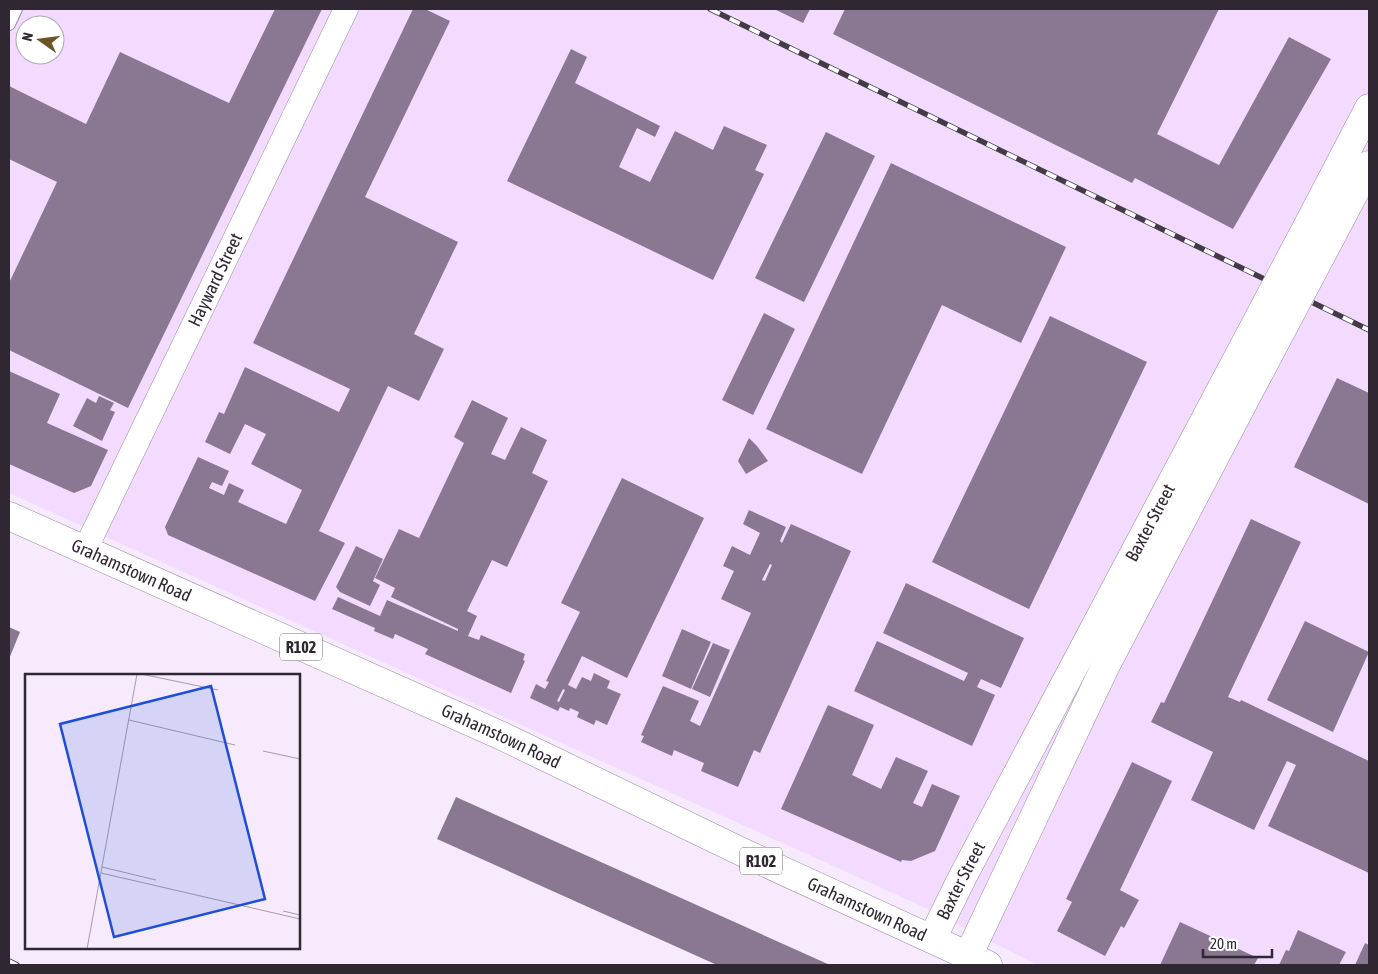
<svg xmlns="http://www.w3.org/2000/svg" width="1378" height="974" viewBox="0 0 1378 974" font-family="'Asap Condensed',sans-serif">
<rect width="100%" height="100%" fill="#f6eafc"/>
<path fill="#f3dbff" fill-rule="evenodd" d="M 9,9 L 1369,9 L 1369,965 L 1037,965 L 915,903 L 9,493 ZM 25,25 L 55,25 L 55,55 L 25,55 Z"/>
<path fill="#8a7893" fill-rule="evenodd" d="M 275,9 L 322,9 L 128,408 L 9,350 L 9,283 L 57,182 L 9,159 L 9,86 L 86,124 L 120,52 L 229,103 Z
M 413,9 L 425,9 L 450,21 L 365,197 L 458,242 L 414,334 L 444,349 L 419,401 L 388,386 L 319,531 L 345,543 L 315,601 L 168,535 L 165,527 L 198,457 L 229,471 L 222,486 L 212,482 L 209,488 L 224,495 L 229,483 L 244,490 L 238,502 L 286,524 L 302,490 L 251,464 L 266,434 L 245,424 L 230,454 L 205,442 L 219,412 L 224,414 L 245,367 L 339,412 L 350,389 L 253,343 Z
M 774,9 L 810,9 L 803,23 Z
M 845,9 L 1219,9 L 1157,134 L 1219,165 L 1289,37 L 1331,59 L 1233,229 L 1135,178 L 1132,183 L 833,34 Z
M 571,49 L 587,57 L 575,83 L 660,126 L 655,137 L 637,128 L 619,167 L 650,182 L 675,131 L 713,150 L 724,126 L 767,145 L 755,170 L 764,174 L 713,280 L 507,181 Z
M 826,132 L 875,156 L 804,302 L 755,278 Z
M 891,163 L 1066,247 L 1021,343 L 942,305 L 862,474 L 766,429 Z
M 764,313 L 795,329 L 753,415 L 722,400 Z
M 1050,316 L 1147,362 L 1029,609 L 932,562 Z
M 9,371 L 60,394 L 47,423 L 108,450 L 91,486 L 74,493 L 9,464 Z
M 1337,378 L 1369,393 L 1369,504 L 1294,467 Z
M 99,396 L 114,403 L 110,410 L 115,412 L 102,441 L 73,426 L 87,398 L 96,403 Z
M 472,400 L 508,418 L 491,454 L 505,460 L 521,427 L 547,440 L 532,473 L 548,481 L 507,567 L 492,560 L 467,611 L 477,616 L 468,636 L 479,640 L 481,635 L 525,654 L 523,660 L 525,661 L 511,693 L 425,654 L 428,649 L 395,634 L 393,639 L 374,631 L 375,628 L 332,609 L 338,597 L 380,616 L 387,600 L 458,631 L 458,629 L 391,597 L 395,588 L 375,578 L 399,529 L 419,538 L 464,443 L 454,437 Z
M 749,438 L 757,446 L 768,461 L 746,474 L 738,461 Z
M 622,478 L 704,518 L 627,678 L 582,656 L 568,685 L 576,689 L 582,677 L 591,681 L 594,673 L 610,681 L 607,688 L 621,694 L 607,725 L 596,720 L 594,725 L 577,717 L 579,712 L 570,708 L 569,711 L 560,707 L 558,711 L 530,698 L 536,684 L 545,689 L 549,682 L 546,681 L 580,612 L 561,603 ZM 563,689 L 565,690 L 559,702 L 557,701 Z
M 749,510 L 786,527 L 780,541 L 782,543 L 791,524 L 851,551 L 760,753 L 754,750 L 738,787 L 701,771 L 704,763 L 674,750 L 672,756 L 641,742 L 644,736 L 641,735 L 663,686 L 699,701 L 690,721 L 700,726 L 751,613 L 721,599 L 734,571 L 723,566 L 732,546 L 750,555 L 760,533 L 743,524 ZM 770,564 L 772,565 L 765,581 L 762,580 Z
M 1251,519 L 1301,542 L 1228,697 L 1240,702 L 1241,700 L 1369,761 L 1369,873 L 1268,826 L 1296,765 L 1287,761 L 1254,830 L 1191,800 L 1213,752 L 1151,722 L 1161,702 L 1164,703 Z
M 356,546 L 383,559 L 373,581 L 380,585 L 370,606 L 340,592 L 336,587 Z
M 906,583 L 1024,638 L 1001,688 L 981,679 L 977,687 L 995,695 L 972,746 L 854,691 L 877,641 L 964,681 L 968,673 L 883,633 Z
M 1305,621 L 1369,652 L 1333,732 L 1267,700 Z
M 9,627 L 20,632 L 9,659 Z
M 682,629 L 711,642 L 691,689 L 662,676 Z
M 713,643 L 730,650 L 710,697 L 692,689 Z
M 828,705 L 874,725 L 852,775 L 881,789 L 896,757 L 928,771 L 913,803 L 922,807 L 932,784 L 960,796 L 935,851 L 911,861 L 902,860 L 901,862 L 781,809 Z
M 1132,762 L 1172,781 L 1120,890 L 1139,900 L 1124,928 L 1121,926 L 1105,956 L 1057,931 L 1072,902 L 1066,899 Z
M 456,797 L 830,965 L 717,965 L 437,839 Z
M 1180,922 L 1258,958 L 1254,965 L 1160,965 Z
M 1298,930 L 1346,952 L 1339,965 L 1279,965 L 1286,950 L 1289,951 Z
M 1365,943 L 1369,945 L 1369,965 L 1355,965 Z"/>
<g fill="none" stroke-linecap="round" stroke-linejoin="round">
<g stroke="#9c8aa5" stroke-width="14">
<path id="lane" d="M 9,24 L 16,9"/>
</g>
<g stroke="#9c8aa5" stroke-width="25">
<g id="street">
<path id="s1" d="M 85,550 L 346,9"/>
</g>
</g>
<g stroke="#9c8aa5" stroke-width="29">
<g id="secondary">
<path d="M 1308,225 L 1369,108"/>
<path d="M 1331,237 L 1369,165"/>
<path id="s2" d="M 932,939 L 963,876 L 1218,395"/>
<path d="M 968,956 L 1105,667 L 1241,407"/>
</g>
</g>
<g stroke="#9c8aa5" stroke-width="29">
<g id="primary">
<path id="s3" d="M 9,516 L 502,736 L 742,852 L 988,965"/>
</g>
</g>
<use href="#lane" stroke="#fff" stroke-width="12"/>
<use href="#street" stroke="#fff" stroke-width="24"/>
<use href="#secondary" stroke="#fff" stroke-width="28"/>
<use href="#primary" stroke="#fff" stroke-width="28"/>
<g stroke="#443b47" stroke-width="5.5">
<path id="rail" d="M 710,9 L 1369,330
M 9,961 L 17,965"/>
</g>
<use href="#rail" stroke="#fff" stroke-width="4" stroke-dasharray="11" stroke-linecap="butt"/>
<g stroke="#9c8aa5" stroke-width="29" stroke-linecap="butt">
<path id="secondary-bridge" d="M 1218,395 L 1308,225
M 1241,407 L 1331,237"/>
</g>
<use href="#secondary-bridge" stroke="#fff" stroke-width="28"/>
</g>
<g text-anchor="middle" stroke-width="5" stroke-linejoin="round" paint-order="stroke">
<g fill="#fff" stroke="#6d6870" stroke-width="1">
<rect x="280" y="633.5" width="42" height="27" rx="4"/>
<rect x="740" y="847.5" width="42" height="27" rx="4"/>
</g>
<g font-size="16" font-weight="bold" fill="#2f2732">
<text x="301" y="653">R102</text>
<text x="761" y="867">R102</text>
</g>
<g font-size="18" fill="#2f2732" stroke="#fff">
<text dy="6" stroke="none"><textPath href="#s1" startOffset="300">Hayward Street</textPath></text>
<text dy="6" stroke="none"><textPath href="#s2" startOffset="470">Baxter Street</textPath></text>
<text dy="6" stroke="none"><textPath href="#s3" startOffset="134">Grahamstown Road</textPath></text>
<text dy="6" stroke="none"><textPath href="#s3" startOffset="539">Grahamstown Road</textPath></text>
<text dy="6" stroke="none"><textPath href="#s2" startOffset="65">Baxter Street</textPath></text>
<text dy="6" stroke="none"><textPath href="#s3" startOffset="944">Grahamstown Road</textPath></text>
</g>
</g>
<g transform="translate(25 674)">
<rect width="275" height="275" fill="#f6eafc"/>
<path fill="none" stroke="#a69cab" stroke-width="1" d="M 116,0 L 193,16M 104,46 L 210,71M 238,77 L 275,85M 77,193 L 131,206M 76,199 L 275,245M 258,237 L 275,241M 62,275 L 112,0"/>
<path fill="#1d4ed8" fill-opacity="0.15" stroke="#1d4ed8" stroke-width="2.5" d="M 186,12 L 240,225 L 89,263 L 35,50 Z"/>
<rect width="275" height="275" fill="none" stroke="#2f2732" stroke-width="2.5"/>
</g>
<rect width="1378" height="974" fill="none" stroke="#2f2732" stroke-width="20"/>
<g transform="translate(40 40) rotate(284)"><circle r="24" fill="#ffffff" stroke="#aca9ad"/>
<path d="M0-4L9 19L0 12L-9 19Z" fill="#6b5524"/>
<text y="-8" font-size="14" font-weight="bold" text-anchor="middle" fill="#2f2732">N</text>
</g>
<path d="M1203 949v8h69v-8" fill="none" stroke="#2f2732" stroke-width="2.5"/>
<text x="1210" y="949" font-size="15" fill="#2f2732" stroke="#ffffff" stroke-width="4" paint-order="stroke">20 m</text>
</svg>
